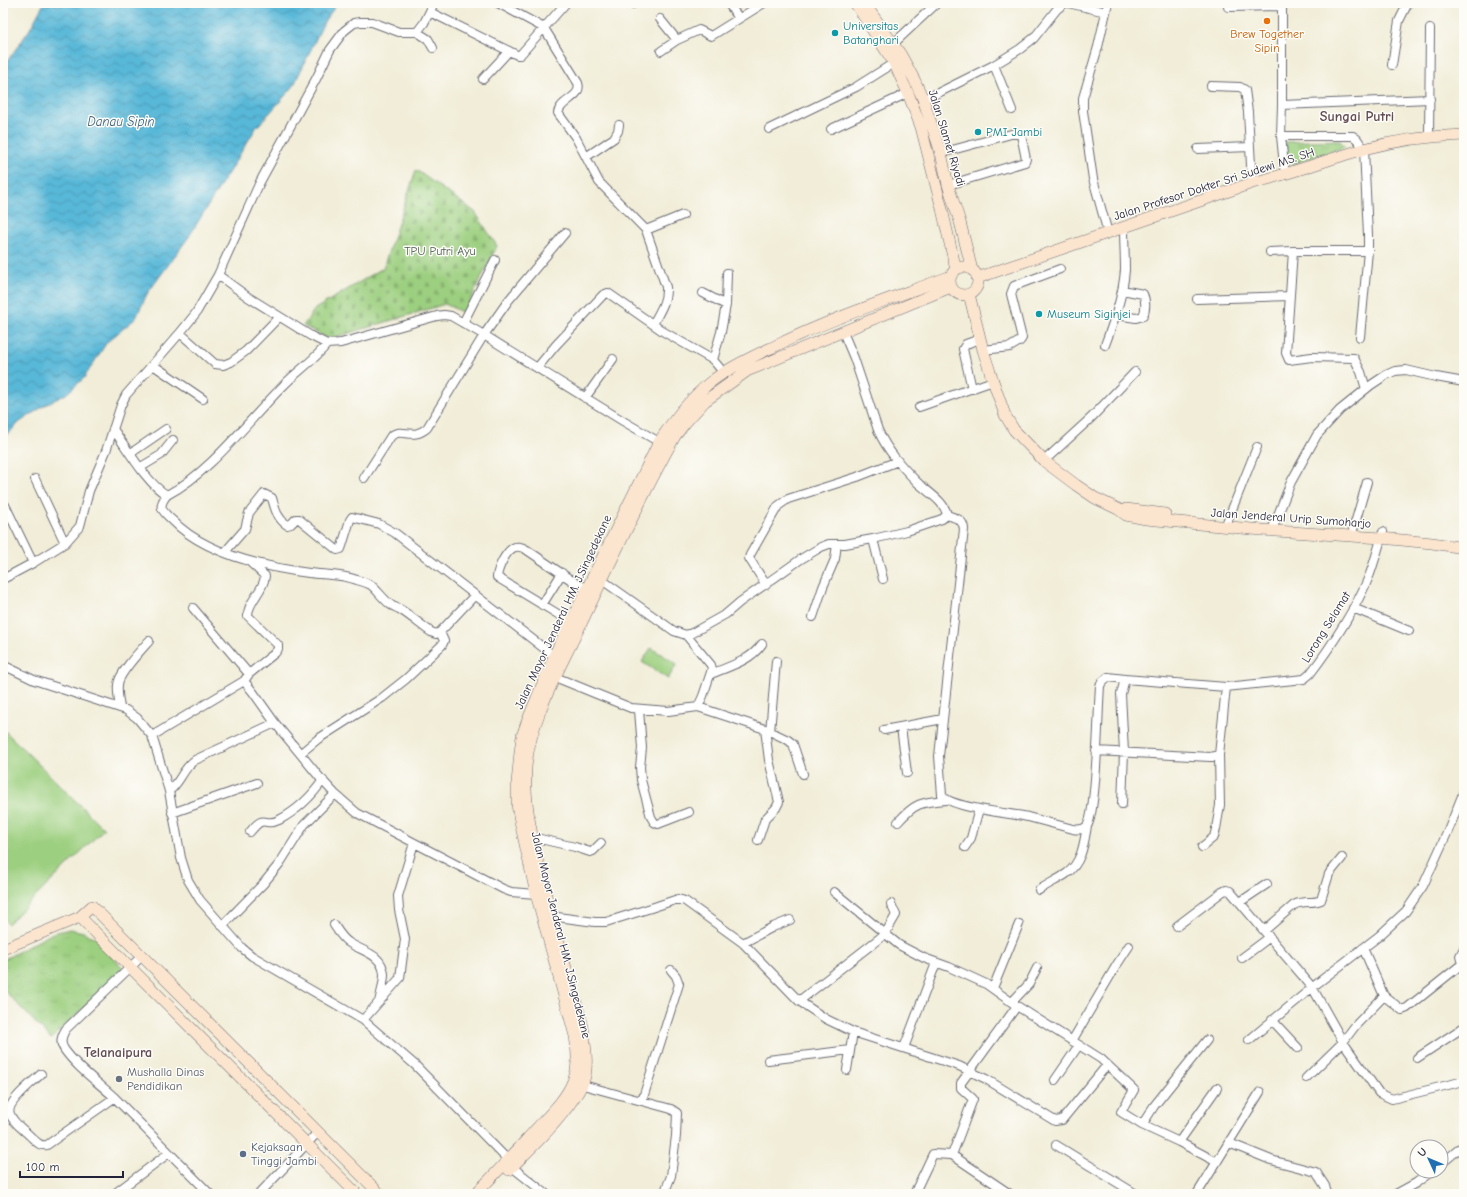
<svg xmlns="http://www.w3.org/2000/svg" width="1467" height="1197" viewBox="0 0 1467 1197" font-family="'Comic Neue',sans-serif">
<defs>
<pattern id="cemetery-stones" width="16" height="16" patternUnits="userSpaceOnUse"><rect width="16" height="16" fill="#9ccf7f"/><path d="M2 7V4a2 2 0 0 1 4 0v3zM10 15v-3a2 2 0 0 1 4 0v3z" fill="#86b16f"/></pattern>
<pattern id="park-tufts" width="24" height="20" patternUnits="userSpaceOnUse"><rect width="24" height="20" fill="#9ccf7f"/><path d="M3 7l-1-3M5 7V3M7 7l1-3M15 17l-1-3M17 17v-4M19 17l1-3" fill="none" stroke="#86b16f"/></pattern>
<pattern id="water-waves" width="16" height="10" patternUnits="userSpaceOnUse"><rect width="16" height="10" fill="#59b8d8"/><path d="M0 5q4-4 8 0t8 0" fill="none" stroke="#4995b0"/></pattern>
</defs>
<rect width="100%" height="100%" fill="#fdfcf7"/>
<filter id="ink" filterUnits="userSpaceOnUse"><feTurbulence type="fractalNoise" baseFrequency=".025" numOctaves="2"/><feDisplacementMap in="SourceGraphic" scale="8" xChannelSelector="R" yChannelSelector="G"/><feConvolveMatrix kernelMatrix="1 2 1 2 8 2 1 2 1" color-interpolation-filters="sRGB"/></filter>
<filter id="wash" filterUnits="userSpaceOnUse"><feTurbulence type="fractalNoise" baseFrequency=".012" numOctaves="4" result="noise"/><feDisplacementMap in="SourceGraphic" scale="16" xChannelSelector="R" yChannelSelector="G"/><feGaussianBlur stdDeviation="0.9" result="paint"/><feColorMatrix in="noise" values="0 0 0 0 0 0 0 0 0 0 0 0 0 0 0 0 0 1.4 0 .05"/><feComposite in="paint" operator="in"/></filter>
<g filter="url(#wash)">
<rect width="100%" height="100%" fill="#f1edd8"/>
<path fill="#9ccf7f" stroke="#5f785d" d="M 651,648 L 677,664 L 668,679 L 642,662 Z
M 3,729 L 104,829 L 8,924 L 3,919 Z"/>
<path fill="url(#cemetery-stones)" stroke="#5f785d" d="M 416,170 L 475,212 L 497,246 L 464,313 L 445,304 L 330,339 L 303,326 L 315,309 L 383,268 Z"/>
<path fill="url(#park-tufts)" stroke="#5f785d" d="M 1339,140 L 1345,147 L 1289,165 L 1285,142 Z
M 70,929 L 83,932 L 95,938 L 124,969 L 51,1039 L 3,989 L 3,960 L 53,933 Z"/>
<path fill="url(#water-waves)" stroke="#3e6d8a" d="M 44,3 L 338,3 L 325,20 L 293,87 L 256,128 L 188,238 L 147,294 L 136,318 L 107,342 L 84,378 L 66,394 L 45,405 L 20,422 L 3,439 L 3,67 L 30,29 Z"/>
</g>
<g filter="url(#ink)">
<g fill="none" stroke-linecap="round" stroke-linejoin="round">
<g stroke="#6a6972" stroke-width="10">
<path id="street" d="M 498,3 L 544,28 L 578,83 C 583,97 560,100 558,113 L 576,138 L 599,182 L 646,230 L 666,287 C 667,301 660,311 653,324
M 633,3 L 633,4
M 728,3 L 739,18
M 1068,3 L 1106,12 L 1108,3
M 1282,3 L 1282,105 L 1281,136 L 1285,175
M 1228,7 L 1282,6
M 430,12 L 517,55 L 520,55 L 566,3
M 1106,12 L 1098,47 L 1083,98 L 1083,111 L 1093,179 L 1108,233
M 660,19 L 677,40
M 417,32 L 424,23 L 434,3
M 893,44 L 937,3
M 661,51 L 677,40 L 699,30 L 711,36 L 764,3
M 994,65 L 1012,110
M 1392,65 L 1399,21 L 1408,3
M 483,79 L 509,51
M 1211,86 L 1240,87 L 1245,90 L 1248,112 L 1252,183
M 923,99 L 938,93 L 994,65 L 1020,49 L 1034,38 L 1057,9 L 1065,3
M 1282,105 L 1430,99
M 769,129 L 856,87 L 894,63
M 831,129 L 908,93
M 1281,136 L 1353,136 L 1357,139 L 1364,149 L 1368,235 L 1368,251 L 1293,251 L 1286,353 L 1289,360 L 1312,357 L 1354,358 L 1361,372 L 1366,389
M 1429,136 L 1430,29
M 1198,149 L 1250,147
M 941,153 L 1015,133 L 1021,135 L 1026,159 L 1025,162 L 948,185
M 586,157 L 614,138 L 618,131 L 619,125
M 646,230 L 683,215
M 1270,252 L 1293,251
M 218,275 L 248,297 L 311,336 L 327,344 L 341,343 L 437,316 L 444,315 L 451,316 L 484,335 L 623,421 L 659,442
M 703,293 L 726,305
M 1197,299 L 1290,296
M 1116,315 L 1136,318 L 1143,316 C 1146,310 1146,300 1143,294 L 1122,290
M 463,323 L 495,260
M 843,332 L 854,358 L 878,430 C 887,451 903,468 918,483 C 928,492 945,502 947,515
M 180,333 L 215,364 L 223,365 L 231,362 L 246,351 L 279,317
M 1360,337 L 1368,251
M 1105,345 C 1114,321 1123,296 1125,270 C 1125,256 1124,242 1124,227
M 983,350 L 1010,347 L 1020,341 L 1022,338 L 1011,294 L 1014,286 L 1060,269
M 713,360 L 721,332 L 726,305 L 727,273
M 153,365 L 203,399
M 537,368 L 556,345 L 603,295 L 608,293 L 664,332 L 713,360 L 724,373
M 972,389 L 963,349 L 966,344 L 980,339
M 585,398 L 613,359
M 919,407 L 993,381
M 113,429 C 127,448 147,484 167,495 C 211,472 247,422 283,386 C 297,371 314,361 327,344
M 131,453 L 166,429
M 1044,461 L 1091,418 L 1135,372
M 141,467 L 161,455 L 173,440
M 364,478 L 391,436 C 403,427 412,441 427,428 L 484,335 L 508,301 L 565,233
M 35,479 L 65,543
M 167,495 C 157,507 162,511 172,520 C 204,553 264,567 309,573 C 325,575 341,574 357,580 C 361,581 367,583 371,585 C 378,591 383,599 391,605 C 394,607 398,608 401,610 C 412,617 421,625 431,632 L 436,634 L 440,632 L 475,595
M 5,505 L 33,563
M 947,515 C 956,518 963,519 964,529 L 939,756 L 942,795 C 950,808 1010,813 1028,817 C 1043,821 1058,825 1073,829 C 1078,830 1083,830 1087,826 C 1097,812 1098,710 1100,686 L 1102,682 L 1108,677 L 1125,679
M 1225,527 L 1257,447
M 1272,530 L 1291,482 L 1317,435 L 1340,410 L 1371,385 L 1386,375 L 1395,371 L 1406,370 L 1436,377 L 1464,382
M 1353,530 L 1367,482
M 873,539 L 883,579
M 225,552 L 245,529 L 249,513 L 264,494 L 272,498 C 275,509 277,518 287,525 L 291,524 L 296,519 L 299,519 L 337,550 L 341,549 L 342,546 L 350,520 L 352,517 L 379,524 L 395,533 L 554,656
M 3,579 L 33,563 L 65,543 L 80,526 L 89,491 L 106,451 L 121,405 L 126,395 L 180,333 L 196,313 L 218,275 L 260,182 L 316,79 L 330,50 L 344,31 L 354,23 L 360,22 L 372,22 L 399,32 L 417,32 L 428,39 L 433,48
M 602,580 L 674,631 L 686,635 L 692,633 L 726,614 L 740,602 L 801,559 L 821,547 L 829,544 L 845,544 L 873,539 L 907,531 L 942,519 L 947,515
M 766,585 L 749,558 L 750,555 L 778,506 L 788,499 L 857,477 L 898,461
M 542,605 L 562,573
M 193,608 L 249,674
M 1353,608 L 1409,631
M 813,617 L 823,587 L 835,559 L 837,544
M 571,622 L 500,579 L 497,577 C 498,568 506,550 515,547 C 519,546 524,548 527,550 L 577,584 L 587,588
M 686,635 L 711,665 L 712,669 L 703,696 L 698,707
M 3,665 L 34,680 L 126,710 L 137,718 L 152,736 L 169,791 L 181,858 L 188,880 L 200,900 L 242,948 L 252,956 L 363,1020 L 415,1065 L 508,1160
M 711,674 C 730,666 750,661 762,644
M 555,677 L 631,708 L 668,711 L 698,707 L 765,729 L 788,740 L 793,744 L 803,774
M 244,681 L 249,674 L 275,653 L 278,649 L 278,645 L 248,616 C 247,602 264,591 265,576 L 251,563
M 120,708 C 119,700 117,692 118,685 C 118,674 141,650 149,641
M 639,710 L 642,748 L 640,767 L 641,780 L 651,817 L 654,822 L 658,824 L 689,812
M 901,727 L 907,773
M 884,730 L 943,719
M 770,732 L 776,661
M 152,736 L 244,681 L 253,692 L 275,723 L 321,779 L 335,794 L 357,813 L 503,889 L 511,892 L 536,894
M 1096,751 L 1210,757 L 1219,755
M 301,753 L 318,739 L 382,698 L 406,679 L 442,645 L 444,641 L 440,632
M 169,791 C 181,782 182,769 195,760 L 275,723
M 1122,804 L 1124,752 L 1121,694 L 1125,679 L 1226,687
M 172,813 L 257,783
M 898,822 C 915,803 921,802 946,800
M 250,832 C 266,812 263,828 279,820 C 296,811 312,796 323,780
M 532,837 L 575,847 L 590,852 L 593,851 L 601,843
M 758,840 L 765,819 L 776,808 L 779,802 L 769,760 L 765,729
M 965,847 L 971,838 L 979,809
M 1202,847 L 1214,837 L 1216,829 L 1220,805 L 1219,755 L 1226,687 L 1304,679 L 1310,674 C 1331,647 1358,605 1370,574 C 1375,560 1379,546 1383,532
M 1039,890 C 1048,884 1057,880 1066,874 C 1082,863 1084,843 1087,826
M 834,892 L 899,945 L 924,958 L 949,967 L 986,984 L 1017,1006 L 1101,1059 L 1134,1090 L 1121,1112 L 1142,1125
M 1240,902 L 1267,884
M 550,916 L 595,922 L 606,922 L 651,908 L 678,899 L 685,901 L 743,943 L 799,1001 L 826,1019 L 853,1032 L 959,1066 L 986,1079 L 1055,1121 L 1062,1120 L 1107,1065
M 334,925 C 338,931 342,938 348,942 C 362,952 382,953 384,974 C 384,983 381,993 379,1002
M 222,926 L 263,884 L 280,863 L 304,825 L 335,794
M 1177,926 L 1222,892 L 1226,890 L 1230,891 L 1312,987 L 1343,1042 L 1379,1093 L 1392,1099 L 1464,1081
M 1264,931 L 1294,905 C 1303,900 1313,904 1321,900 L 1329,874 L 1342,858
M 743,943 L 773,927 L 790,920
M 1363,948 L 1384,996 L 1402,1010 L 1407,1008 L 1462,964 L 1460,956 L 1464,948
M 142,956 L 66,1029 C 62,1035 59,1042 64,1049 C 77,1068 98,1082 115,1098 C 147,1130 178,1162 210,1194
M 1242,958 L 1270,937
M 993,988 L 1019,924
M 799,1001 L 885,934 L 896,915 L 891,904
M 1012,1002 L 1029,984 L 1037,968
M 363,1020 L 400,978 L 405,939 L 399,910 L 398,896 L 414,843
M 1272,1020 L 1298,1048
M 1207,1040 L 1154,1106 L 1142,1125 L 1179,1142 L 1217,1162
M 1249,1040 L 1319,982 L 1379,936 L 1406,911 L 1423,886 L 1448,831 L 1464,791
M 1072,1041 L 1116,966 L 1129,946
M 904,1048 L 936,963
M 1417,1058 L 1464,1027
M 768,1060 L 850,1050
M 847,1070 L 853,1032
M 41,1074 C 33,1082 5,1103 10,1114 C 13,1123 23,1129 29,1135 C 35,1140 39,1147 47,1145 L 114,1098
M 1306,1078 L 1343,1042 L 1355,1026 L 1384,996
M 1055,1080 L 1079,1045
M 583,1085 L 671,1109 L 677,1113 L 676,1136 L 671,1176 L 664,1194
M 642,1101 L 679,984 L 676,976 L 671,970
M 1179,1142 L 1217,1088
M 1229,1143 L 1271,1160 L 1316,1172 L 1325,1186 L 1327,1194
M 1056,1145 L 1136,1194
M 952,1155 L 973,1099 L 961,1088 L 961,1083 L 1017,1006
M 1441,1164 L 1464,1145
M 512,1167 L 546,1194
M 114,1194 L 169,1153
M 259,1194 L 318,1132
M 914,1194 L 933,1154 L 952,1155 L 1010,1194
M 1197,1194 L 1260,1092
M 1396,1194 L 1416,1183 L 1432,1171"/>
</g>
<g stroke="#6a6972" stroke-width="12">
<path id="secondary" d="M 855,3 L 894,63 L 908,93 L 921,127 L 942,209 L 956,270
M 864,3 L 901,55 L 914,79 L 923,99 L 941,153 L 948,185 L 960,222 L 972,270
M950 281a14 14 0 1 1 28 0a14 14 0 1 1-28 0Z
M 977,278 L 1252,183 C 1290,174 1326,160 1364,149 C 1397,140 1430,136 1464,135
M 969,294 L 983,350 L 993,381 L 1005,415 L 1014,430 L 1044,461 L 1076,485 L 1095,498 L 1118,509 L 1126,515 L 1146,519 L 1262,530 L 1381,538 L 1432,543 L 1464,548
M 1126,509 L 1165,514
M 80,917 L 357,1194
M 3,949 L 80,917 L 92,906 L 380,1194
M 509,1170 C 532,1147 556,1125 574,1098 C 577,1094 580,1089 582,1085 C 590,1068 585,1045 583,1027 C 568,975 552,922 539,868 C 532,836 524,802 526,768 C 529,721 561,666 581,624 C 611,561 641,497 675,436 L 685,423 L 705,401 L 747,371 L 951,287
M 475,1194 C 497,1173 517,1150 538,1127 C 551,1113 566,1099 573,1081 C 579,1067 577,1050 575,1036 L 536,894 L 521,826 L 517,805 L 517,783 L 520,752 L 522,736 L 527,722 L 554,656 L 659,442 C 673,420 688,401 708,384 C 726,369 749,358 771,348 C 829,319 890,299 951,276"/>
</g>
<use href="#street" stroke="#fff" stroke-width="8"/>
<use href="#secondary" stroke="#fce5cf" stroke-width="11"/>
</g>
</g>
<circle fill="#e8710a" stroke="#fdfcf7" stroke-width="1.5" cx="1267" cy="21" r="4"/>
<g fill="#0f9aa8" stroke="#fdfcf7" stroke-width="1.5">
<circle cx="835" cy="33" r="4"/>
<circle cx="978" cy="132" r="4"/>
<circle cx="1039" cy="314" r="4"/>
</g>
<circle fill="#6b7280" stroke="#fdfcf7" stroke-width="1.5" cx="119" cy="1079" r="4"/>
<circle fill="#5c6f8a" stroke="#fdfcf7" stroke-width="1.5" cx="243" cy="1154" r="4"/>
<g text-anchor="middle" stroke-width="3" stroke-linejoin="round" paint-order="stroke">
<g font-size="12" fill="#0d838f" stroke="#fdfcf7" text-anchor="start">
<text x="843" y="30">Universitas<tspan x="843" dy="14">Batanghari</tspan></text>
<text x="986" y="136">PMI Jambi</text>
<text x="1047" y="318">Museum Siginjei</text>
</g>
<g font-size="12" fill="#c56008" stroke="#fdfcf7">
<text x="1267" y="38">Brew Together<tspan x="1267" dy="14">Sipin</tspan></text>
</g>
<g font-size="12" fill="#22223b" stroke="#fdfcf7">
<text transform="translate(947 138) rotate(73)" y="4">Jalan Slamet Riyadi</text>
<text transform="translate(1214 184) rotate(-18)" y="4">Jalan Profesor Dokter Sri Sudewi MS. SH</text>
<text transform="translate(1291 518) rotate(4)" y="4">Jalan Jenderal Urip Sumoharjo</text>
<text transform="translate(563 612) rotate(-65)" y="4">Jalan Mayor Jenderal HM. J.Singedekane</text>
<text transform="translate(1326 627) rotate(-58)" y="4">Lorong Selamat</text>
<text transform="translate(561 935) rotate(76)" y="4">Jalan Mayor Jenderal HM. J.Singedekane</text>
</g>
<g font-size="12" fill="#4d5f53" stroke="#fdfcf7">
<text x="440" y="255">TPU Putri Ayu</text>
</g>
<g font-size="12" fill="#5b616d" stroke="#fdfcf7" text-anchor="start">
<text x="127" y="1076">Mushalla Dinas<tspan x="127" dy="14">Pendidikan</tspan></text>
</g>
<g font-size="12" fill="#4e5e75" stroke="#fdfcf7" text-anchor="start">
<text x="251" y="1151">Kejaksaan<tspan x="251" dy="14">Tinggi Jambi</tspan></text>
</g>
<g font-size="13" font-style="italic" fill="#385e7a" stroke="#fdfcf7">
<text x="121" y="126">Danau Sipin</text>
</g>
<g font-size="14" font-weight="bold" fill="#624c54" stroke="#fdfcf7">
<text x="1357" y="121">Sungai Putri</text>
<text x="118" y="1057">Telanaipura</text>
</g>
</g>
<rect width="1467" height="1197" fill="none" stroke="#fdfcf7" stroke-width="16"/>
<g transform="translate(1429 1159) rotate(314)"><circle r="19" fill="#fdfcf7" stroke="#a5a5ac"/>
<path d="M0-3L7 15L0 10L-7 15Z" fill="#1f6fb2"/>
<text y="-6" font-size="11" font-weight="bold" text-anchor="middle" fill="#22223b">U</text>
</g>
<path d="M20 1171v6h103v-6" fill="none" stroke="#22223b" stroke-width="2"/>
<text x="26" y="1171" font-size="12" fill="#22223b" stroke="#fdfcf7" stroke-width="3" paint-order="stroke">100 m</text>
</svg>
